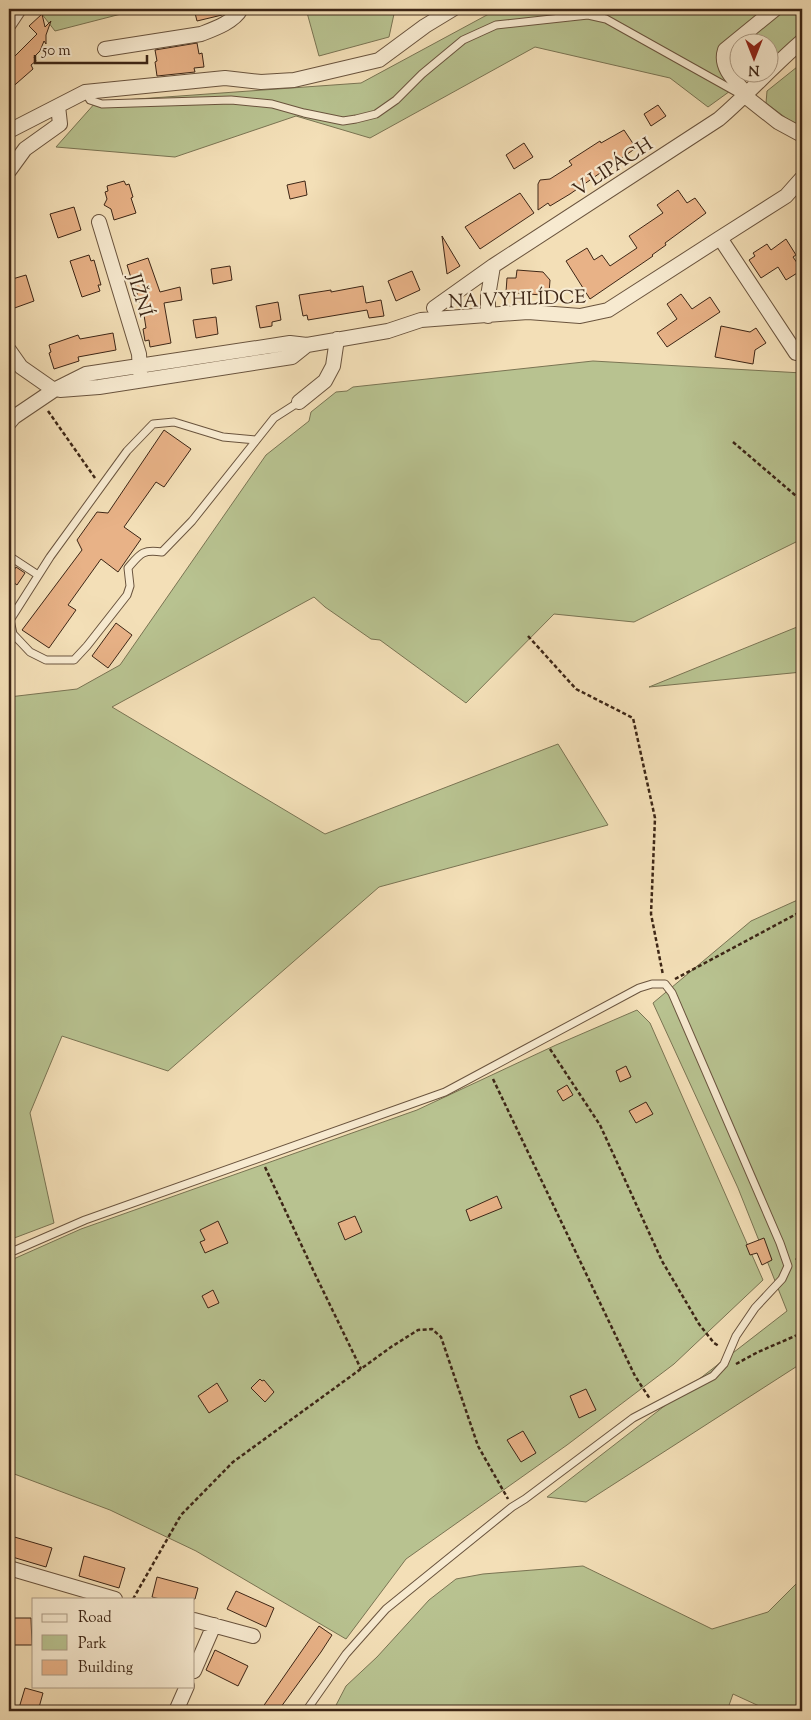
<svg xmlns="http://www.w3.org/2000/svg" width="811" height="1720" viewBox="0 0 811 1720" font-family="'Sorts Mill Goudy',serif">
<rect width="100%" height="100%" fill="#f3dfb7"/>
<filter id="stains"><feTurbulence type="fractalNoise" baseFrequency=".004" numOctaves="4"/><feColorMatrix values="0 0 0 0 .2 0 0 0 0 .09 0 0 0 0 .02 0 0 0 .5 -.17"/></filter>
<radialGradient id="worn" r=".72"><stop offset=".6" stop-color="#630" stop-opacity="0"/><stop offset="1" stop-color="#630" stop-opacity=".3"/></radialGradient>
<path fill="#b8c290" stroke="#7a7453" d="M 38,9 L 155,9 L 121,14 L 55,31 Z
M 306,9 L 404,9 L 394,14 L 389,37 L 319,56 Z
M 498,9 L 802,9 L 802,36 L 769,63 L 768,42 L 738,42 L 738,72 L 755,73 L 708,107 L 670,78 L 535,47 L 370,138 L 296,116 L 175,157 L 56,147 L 96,102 L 361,83 Z
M 802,63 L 802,126 L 790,121 L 766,103 L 767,91 Z
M 593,361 L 802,373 L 802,541 L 800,540 L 634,622 L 554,614 L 466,703 L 380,640 L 371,639 L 325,607 L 314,597 L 112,707 L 325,834 L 558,744 L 608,825 L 379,887 L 168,1071 L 62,1036 L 30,1113 L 54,1223 L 9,1240 L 9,697 L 77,689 L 120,665 L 266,455 L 309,421 L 311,412 L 336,392 L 347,391 L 353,387 Z
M 802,625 L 802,672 L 649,687 Z
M 802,898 L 802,1363 L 586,1502 L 547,1497 L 787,1311 L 738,1188 L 653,1003 L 751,921 Z
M 637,1010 L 650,1023 L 763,1280 L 674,1364 L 567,1445 L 406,1559 L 346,1639 L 196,1551 L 110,1510 L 9,1472 L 9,1261 L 81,1229 L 417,1110 L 556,1045 Z
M 583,1566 L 712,1629 L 768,1612 L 802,1578 L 802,1711 L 770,1711 L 733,1694 L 727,1711 L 333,1711 L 346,1686 L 377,1657 L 429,1600 L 456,1579 L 483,1574 Z"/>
<path fill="#e8b287" stroke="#3d2616" d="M 194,9 L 229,9 L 229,10 L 222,15 L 197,21 Z
M 42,14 L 45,27 L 51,21 L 46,35 L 46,44 L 44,41 L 40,51 L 34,57 L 36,61 L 31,65 L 33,69 L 9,90 L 9,62 L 37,34 L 29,26 Z
M 197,43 L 199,54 L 202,53 L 204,67 L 194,68 L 195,72 L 157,76 L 155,62 L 157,61 L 155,50 Z
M 658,105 L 666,116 L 651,126 L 644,114 Z
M 624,130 L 636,148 L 570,194 L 550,206 L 548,203 L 538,210 L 538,184 L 540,180 L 550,179 L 572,165 L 569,161 L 600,141 L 601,143 Z
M 524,143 L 533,157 L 514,169 L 506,155 Z
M 124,181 L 126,185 L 129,184 L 133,197 L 131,198 L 136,213 L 114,220 L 111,209 L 104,205 L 107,199 L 105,192 L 108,191 L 107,186 Z
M 305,181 L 307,195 L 290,199 L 287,185 Z
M 678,190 L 687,203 L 695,198 L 706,213 L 665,243 L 666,245 L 652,255 L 653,256 L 590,299 L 566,261 L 587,248 L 594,260 L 602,255 L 610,266 L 637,248 L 629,236 L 663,213 L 657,205 Z
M 520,193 L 534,213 L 480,249 L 465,227 Z
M 74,207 L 81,230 L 58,238 L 50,214 Z
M 442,236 L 460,266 L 447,274 Z
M 786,239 L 796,255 L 793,257 L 802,270 L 786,280 L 778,267 L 761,278 L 749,260 L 755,256 L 753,253 L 767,244 L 771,250 Z
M 89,255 L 91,261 L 94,260 L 101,285 L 98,285 L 100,291 L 82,297 L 70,261 Z
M 148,258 L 160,292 L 180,287 L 182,300 L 164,303 L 171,343 L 150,347 L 149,340 L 145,341 L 143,329 L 146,328 L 142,302 L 139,302 L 134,280 L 132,281 L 127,265 Z
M 230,266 L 232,280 L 213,284 L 211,269 Z
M 517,270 L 543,272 L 550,280 L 549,293 L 541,292 L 541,295 L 506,292 L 507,278 L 516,278 Z
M 412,271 L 420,290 L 396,301 L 388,281 Z
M 26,275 L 34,301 L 9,310 L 9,280 Z
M 363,286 L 366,303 L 381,300 L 384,316 L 369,318 L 367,310 L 308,320 L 307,315 L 303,316 L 299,295 L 331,290 L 331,292 Z
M 681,294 L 692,309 L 710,297 L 720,312 L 667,347 L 657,333 L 677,319 L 667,304 Z
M 278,302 L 281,320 L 272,322 L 272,326 L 260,328 L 256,306 Z
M 216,317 L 218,334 L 196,338 L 193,320 Z
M 721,326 L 750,332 L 756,328 L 766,343 L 755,350 L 753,364 L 715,357 Z
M 113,333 L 116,350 L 78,357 L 79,361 L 54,369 L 49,353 L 51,352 L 49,345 L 78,335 L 80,339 Z
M 164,430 L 191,449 L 164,487 L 156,482 L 124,527 L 141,539 L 118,572 L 101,559 L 68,605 L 76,610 L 49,648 L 22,630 L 82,550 L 77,540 L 97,512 L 108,513 Z
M 16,567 L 25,573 L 17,585 L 9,579 Z
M 116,623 L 132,635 L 108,668 L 92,656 Z
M 626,1066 L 631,1077 L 620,1082 L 616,1071 Z
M 567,1085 L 573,1095 L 563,1101 L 557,1091 Z
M 646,1102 L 653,1114 L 636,1123 L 629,1111 Z
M 497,1196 L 502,1208 L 470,1221 L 466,1210 Z
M 355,1216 L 362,1232 L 345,1240 L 338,1223 Z
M 218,1221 L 228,1243 L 205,1253 L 200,1242 L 205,1240 L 200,1230 Z
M 764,1238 L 772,1260 L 762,1265 L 757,1253 L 750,1255 L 746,1245 Z
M 213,1290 L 219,1303 L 208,1308 L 202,1296 Z
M 260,1379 L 262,1381 L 264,1380 L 274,1392 L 265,1402 L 251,1388 Z
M 217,1383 L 228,1401 L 209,1413 L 198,1396 Z
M 586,1389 L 596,1410 L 579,1418 L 570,1396 Z
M 523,1431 L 536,1453 L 521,1462 L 507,1440 Z
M 11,1536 L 52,1548 L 46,1567 L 9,1556 L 9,1545 Z
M 84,1556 L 125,1568 L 119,1588 L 79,1576 Z
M 157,1577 L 198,1588 L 195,1599 L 160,1599 L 152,1597 Z
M 236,1591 L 274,1608 L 266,1627 L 227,1609 Z
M 9,1618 L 31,1618 L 32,1645 L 9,1645 Z
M 319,1626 L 332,1635 L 321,1652 L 278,1711 L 260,1711 Z
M 215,1650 L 248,1666 L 238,1686 L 206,1670 Z
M 25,1688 L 43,1693 L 38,1711 L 29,1711 L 19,1708 Z"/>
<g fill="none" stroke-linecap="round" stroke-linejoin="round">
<g stroke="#6a543e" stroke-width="9">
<path id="service" d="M 85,92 L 90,100 L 102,104 L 231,100 L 272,104 L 304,113 L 343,121 L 356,119 L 376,114 L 396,100 L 422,74 L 463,40 L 496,25 L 588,15 L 606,19 L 740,94
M 256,440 L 223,437 L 174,422 L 153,424 L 127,451 L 50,557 L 10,620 L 13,634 L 30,652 L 46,660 L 74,660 L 87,646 L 127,595 L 130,586 L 128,568 C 140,554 142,549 162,552 L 192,521 L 274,418 L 299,402
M 9,556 L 38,575
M 9,1253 L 85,1220 L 445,1092 L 639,988 L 652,984 L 665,984 L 672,993 L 780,1243 L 788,1266 L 782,1279 L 755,1308 L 736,1336 L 724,1364 L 713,1376 L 633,1418 L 525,1499 L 512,1507 L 386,1609 L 346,1654 L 306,1711"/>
</g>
<g stroke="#6a543e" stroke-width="16">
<path id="minor" d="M 9,24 L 19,9
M 105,49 L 201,34 C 214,29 234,22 241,9
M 747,94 C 736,82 719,68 725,50 L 775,9
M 745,96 L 778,122 L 802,135
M 9,131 L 85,92 L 225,78 L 261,82 L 294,80 L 379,60 L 425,26 L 453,9
M 9,171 L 25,149 L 60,124 L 58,106
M 99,222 L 139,354 L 140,372
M 720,238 L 786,196 L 802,178
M 434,308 L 493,266 L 719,119 C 748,94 773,66 802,41
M 488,316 L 488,296 L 493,266
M 9,350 L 21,367 L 54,390
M 60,390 L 99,387 L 292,357 L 307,345
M 299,402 L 325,381 L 333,366 L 337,339
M 9,423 L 14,417 L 54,390 L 86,374 L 290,343 L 307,345 L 388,331 L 421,320 L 528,312 L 580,316 L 608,310 L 720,238 L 796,353
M 9,1568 L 115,1599
M 194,1620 L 253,1636
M 194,1671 L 214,1625
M 176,1711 L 187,1686"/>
</g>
<path stroke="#3d2616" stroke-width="2.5" stroke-dasharray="4 2.5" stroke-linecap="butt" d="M 48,411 L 95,478
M 733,442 L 802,501
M 528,636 L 576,689 L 633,718 L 655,818 L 651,914 L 663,975
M 675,979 L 802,911
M 550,1049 L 600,1125 L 662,1261 L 699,1324 L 714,1343 L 719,1346
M 493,1079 L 635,1376 L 650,1399
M 265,1167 L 314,1272 L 361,1369
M 796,1260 L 802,1254
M 736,1364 L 758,1352 L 802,1333
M 133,1599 L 181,1515 L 233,1462 L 391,1347 L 418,1330 L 432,1329 L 441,1337 L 478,1446 L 508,1499"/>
<use href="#service" stroke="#f7ead0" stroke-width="7"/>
<use href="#minor" stroke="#f7ead0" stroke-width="14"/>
</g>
<g text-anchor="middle" stroke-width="4.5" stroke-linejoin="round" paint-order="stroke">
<g font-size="19" fill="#3d2616" stroke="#f7ead0">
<text transform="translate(612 166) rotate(-33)" y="7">V LIPÁCH</text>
<text transform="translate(141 295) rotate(73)" y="7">JIŽNÍ</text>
<text transform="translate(517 298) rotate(-2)" y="7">NA VYHLÍDCE</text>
</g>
</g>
<rect width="811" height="1720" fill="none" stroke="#f3dfb7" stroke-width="30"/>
<rect x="10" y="10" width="791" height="1700" fill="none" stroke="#3d2616" stroke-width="2.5"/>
<rect x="15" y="15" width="781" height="1690" fill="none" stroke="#3d2616"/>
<rect x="32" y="1598" width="162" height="90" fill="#f7ead0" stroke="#ad9c86"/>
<rect x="42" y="1614" width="25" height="8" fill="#f7ead0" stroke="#ad9c86"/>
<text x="78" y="1622" font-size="15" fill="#3d2616">Road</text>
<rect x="42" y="1635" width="25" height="15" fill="#b8c290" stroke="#ad9c86"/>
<text x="78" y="1648" font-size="15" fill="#3d2616">Park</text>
<rect x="42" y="1660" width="25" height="15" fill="#e8b287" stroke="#ad9c86"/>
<text x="78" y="1672" font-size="15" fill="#3d2616">Building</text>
<g transform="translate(754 58) rotate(180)"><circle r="24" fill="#f7ead0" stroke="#ad9c86"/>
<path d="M0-4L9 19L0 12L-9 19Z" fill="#8f2418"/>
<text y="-8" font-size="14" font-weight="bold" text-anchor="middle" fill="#3d2616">N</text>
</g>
<path d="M35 55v8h112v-8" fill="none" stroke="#3d2616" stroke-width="2.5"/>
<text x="42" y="55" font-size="15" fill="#3d2616" stroke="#f7ead0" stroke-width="4" paint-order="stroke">50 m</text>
<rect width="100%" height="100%" filter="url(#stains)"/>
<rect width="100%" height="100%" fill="url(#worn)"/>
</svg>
